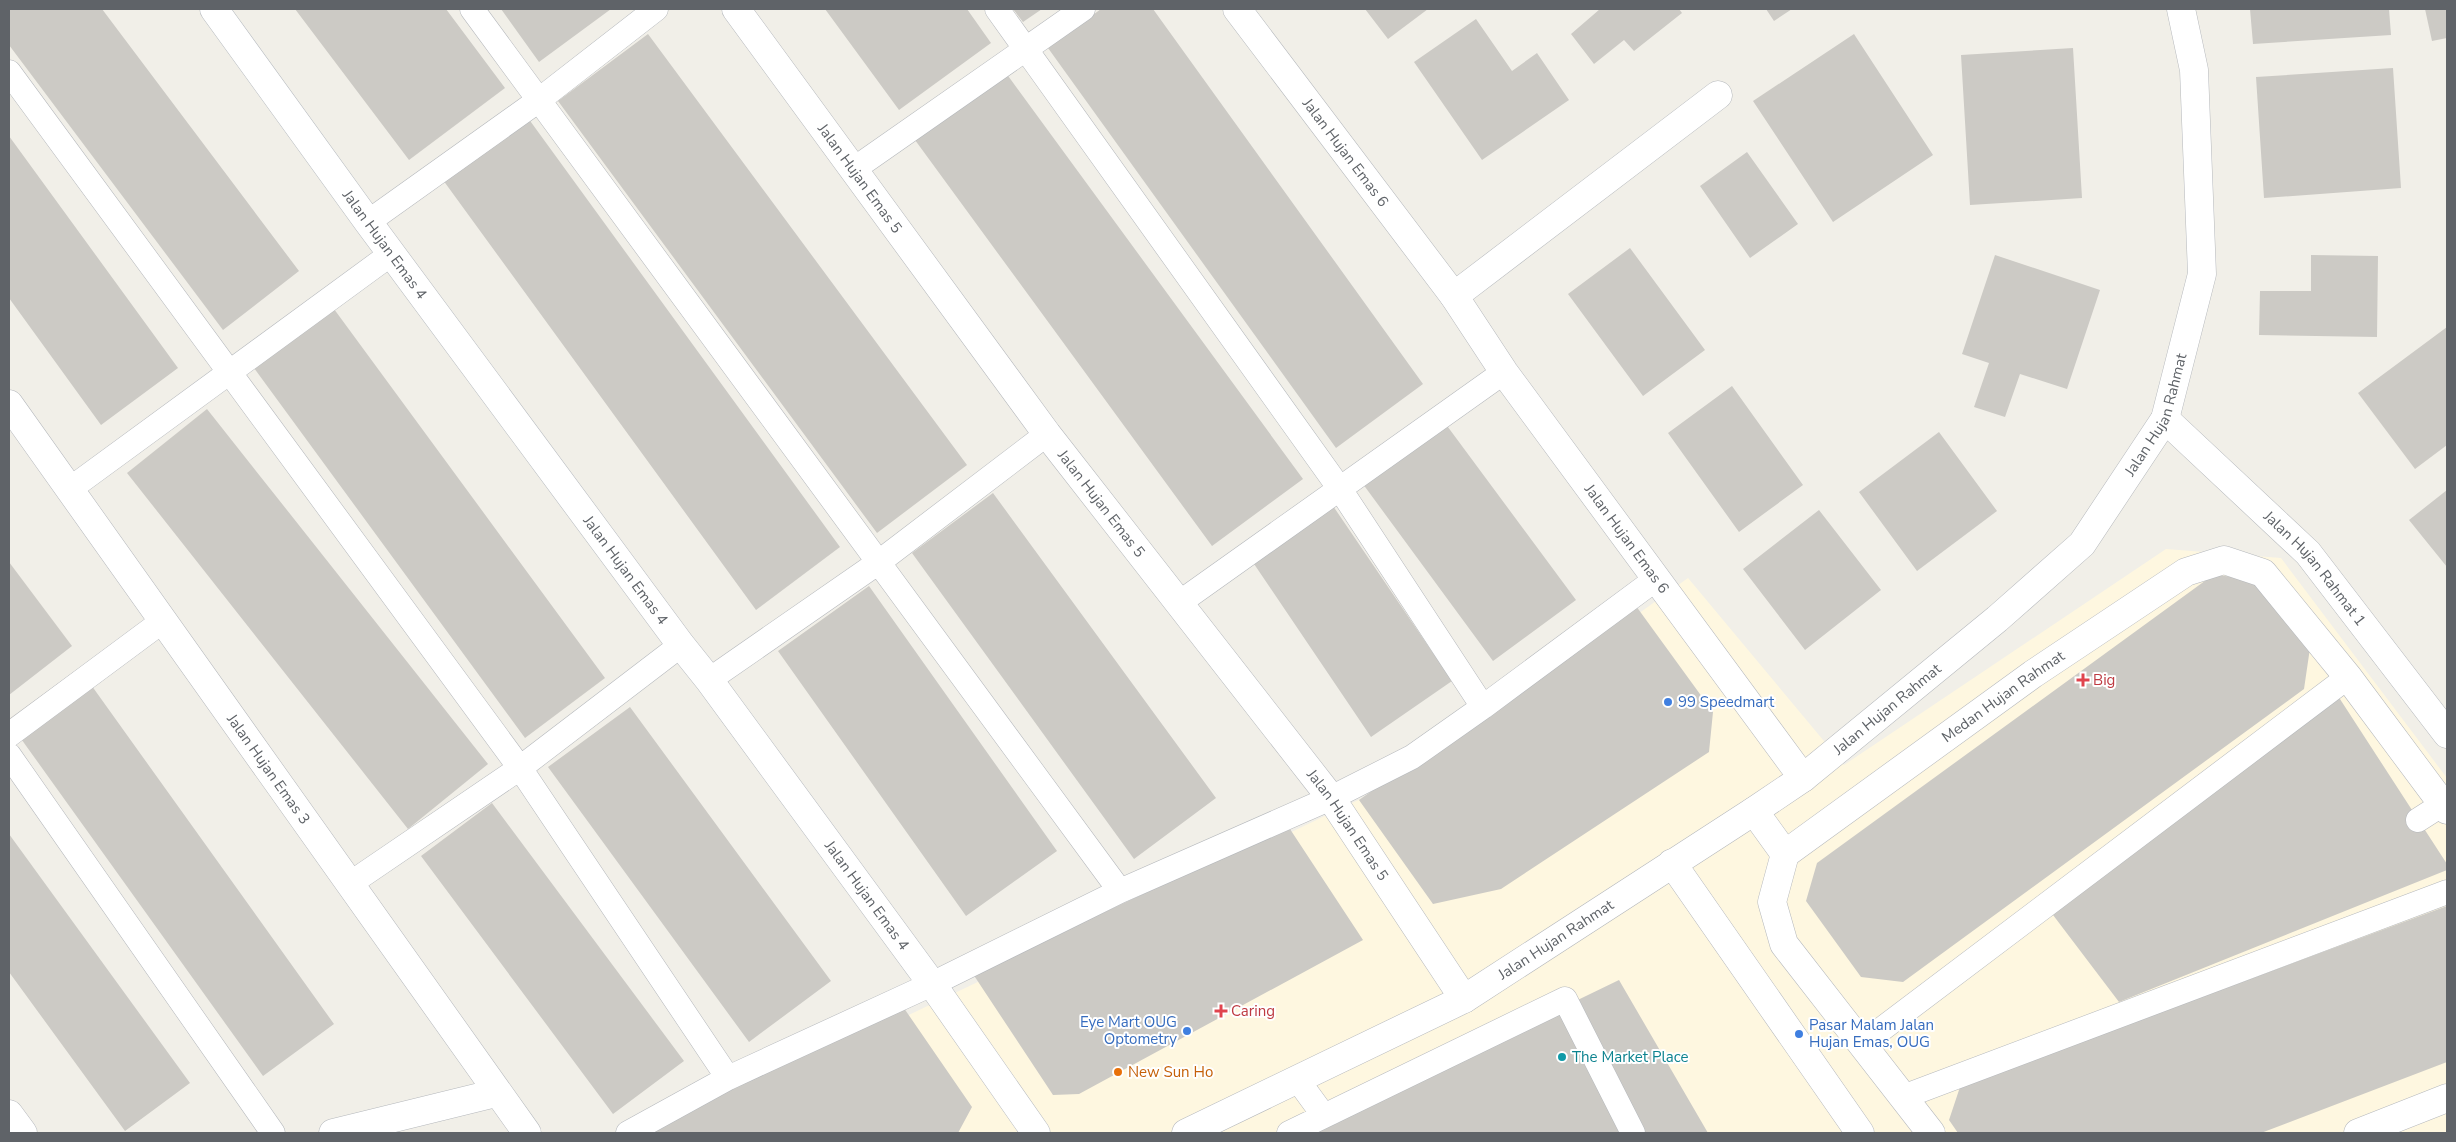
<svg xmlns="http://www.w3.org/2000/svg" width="2456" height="1142" viewBox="0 0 2456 1142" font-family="'Nunito Sans',sans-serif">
<rect width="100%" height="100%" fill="#f1efe8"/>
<path fill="#fef7e0" d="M 2166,549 L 2281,558 L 2447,778 L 2447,1133 L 662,1133 L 1421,770 L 1688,578 L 1844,765 Z"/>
<path fill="#cccac5" d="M 9,9 L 102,9 L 299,271 L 223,330 L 9,45 Z
M 295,9 L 446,9 L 505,88 L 409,160 Z
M 501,9 L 611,9 L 539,62 Z
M 825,9 L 967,9 L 991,43 L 899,110 Z
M 1013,9 L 1042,9 L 1023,22 Z
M 1101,9 L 1153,9 L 1423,384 L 1336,448 L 1048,48 Z
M 1365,9 L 1428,9 L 1388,39 Z
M 1600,9 L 1679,9 L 1682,13 L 1634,51 L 1624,40 L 1594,64 L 1571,34 Z
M 1766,9 L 1792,9 L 1774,21 Z
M 2250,9 L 2389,9 L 2391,35 L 2253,44 Z
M 2425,9 L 2447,9 L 2447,38 L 2432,41 Z
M 1476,19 L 1512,71 L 1537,53 L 1569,100 L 1482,160 L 1414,62 Z
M 648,34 L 967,465 L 877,533 L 558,101 Z
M 1854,34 L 1933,155 L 1833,222 L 1753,101 Z
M 2073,48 L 2082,198 L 1970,205 L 1961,55 Z
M 2393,68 L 2401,188 L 2264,198 L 2256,77 Z
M 1006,73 L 1303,479 L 1212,546 L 915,140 Z
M 528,118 L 840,547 L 756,610 L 443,180 Z
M 9,136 L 178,368 L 101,425 L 9,298 Z
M 1747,152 L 1798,224 L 1750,258 L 1700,186 Z
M 1630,248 L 1705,350 L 1643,396 L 1568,294 Z
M 1995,255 L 2100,290 L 2067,389 L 2020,374 L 2005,417 L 1974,407 L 1989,363 L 1962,354 Z
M 2311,255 L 2378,256 L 2377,337 L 2259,335 L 2260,291 L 2311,291 Z
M 334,309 L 605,678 L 525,738 L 254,368 Z
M 2447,327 L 2447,445 L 2415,469 L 2358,393 Z
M 1732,386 L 1803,485 L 1739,532 L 1668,433 Z
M 207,409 L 488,764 L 408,829 L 127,473 Z
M 1442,419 L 1576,600 L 1493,661 L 1360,480 Z
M 1939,432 L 1997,511 L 1917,571 L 1859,492 Z
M 2447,490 L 2447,567 L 2409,520 Z
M 993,493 L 1216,798 L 1134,859 L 912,553 Z
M 1331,503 L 1452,681 L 1371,737 L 1250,558 Z
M 1819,510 L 1881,590 L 1805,650 L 1743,569 Z
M 9,562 L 72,646 L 9,695 Z
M 2213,575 L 2259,579 L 2310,648 L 2304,689 L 1903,982 L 1861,977 L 1806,901 L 1817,863 Z
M 869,586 L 1057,851 L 966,916 L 778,651 Z
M 1636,606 L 1713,712 L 1709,752 L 1501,889 L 1433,904 L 1359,800 Z
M 79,668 L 334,1024 L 263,1076 L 9,722 L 9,719 Z
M 2338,696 L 2447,864 L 2447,870 L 2119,1002 L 2050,911 Z
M 630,707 L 831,981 L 749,1042 L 548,767 Z
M 492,803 L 684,1061 L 613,1114 L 421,856 Z
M 1288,826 L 1363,940 L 1079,1094 L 1053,1095 L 973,974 Z
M 9,834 L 190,1083 L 125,1131 L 9,972 Z
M 2447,906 L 2447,1062 L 2261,1133 L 1958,1133 L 1949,1120 L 1960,1087 Z
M 1619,980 L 1708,1133 L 1303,1133 Z
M 897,998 L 972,1107 L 958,1133 L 635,1133 Z"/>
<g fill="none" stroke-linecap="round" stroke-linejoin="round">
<g stroke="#b5b8bc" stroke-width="25">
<path id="lane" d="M 472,9 L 1120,891
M 997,9 L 1340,489 L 1483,707
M 9,72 L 520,768 L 728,1078
M 854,169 L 1083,9
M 368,222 L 539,100 L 656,9
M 70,489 L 391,254
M 1179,603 L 1504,372
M 709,680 L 879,562 L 1047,434
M 9,735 L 164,620
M 9,755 L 273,1133
M 2418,820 L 2443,804
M 351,883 L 520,768 L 681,645
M 1862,1044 L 2348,677
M 1297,1079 L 1324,1116
M 1903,1097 L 2447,892
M 628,1133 L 728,1078 L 932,984 L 1120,891 L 1331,798 L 1412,757 L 1483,707 L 1656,579
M 1289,1133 L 1565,999 L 1633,1133"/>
</g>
<g stroke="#b5b8bc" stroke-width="29">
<g id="street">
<path id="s1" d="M 736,9 L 1047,434 L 1331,798 L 1464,999"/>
<path id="s2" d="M 1237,9 L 1454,296 L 1504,372 L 1803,778"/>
<path d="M 1454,296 L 1718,95"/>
<path id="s3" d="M 9,404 L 527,1133"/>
<path id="s4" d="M 2165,419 L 2308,553 L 2447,734"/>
<path d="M 1754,811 L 1785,854"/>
<path d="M 1672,863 L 1860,1133"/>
<path d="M 9,1114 L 23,1133"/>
<path d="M 333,1133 L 496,1093"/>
<path id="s5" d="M 1186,1133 L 1464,999 L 1754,811 L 1803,778 L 1997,619 L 2082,544 L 2165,419 L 2202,274 L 2194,70 L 2181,9"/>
<path id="s6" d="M 1931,1133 L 1784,944 L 1772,902 L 1785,854 L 2033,674 L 2186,572 L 2224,560 L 2263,573 L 2348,677 L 2447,810"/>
<path d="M 2358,1133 L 2447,1098"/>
</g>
</g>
<g stroke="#b6babf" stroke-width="29">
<g id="secondary">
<path id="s7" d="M 214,9 L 368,222 L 681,645 L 709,680 L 932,984 L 1036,1133"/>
</g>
</g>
<use href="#lane" stroke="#fff" stroke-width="24"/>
<use href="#street" stroke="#fff" stroke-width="28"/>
<use href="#secondary" stroke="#fff" stroke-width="28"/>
</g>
<g fill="#e0444e" stroke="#fff" stroke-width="2">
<path d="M2080.5 672.5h5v5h5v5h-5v5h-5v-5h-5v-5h5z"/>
<path d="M1218.5 1003.5h5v5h5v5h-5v5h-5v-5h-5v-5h5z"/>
</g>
<g fill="#3f7fe0" stroke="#fff" stroke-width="2">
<circle cx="1668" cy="702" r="5"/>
<circle cx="1187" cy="1031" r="5"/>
<circle cx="1799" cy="1034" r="5"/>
</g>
<circle fill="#0f9aa8" stroke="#fff" stroke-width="2" cx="1562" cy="1057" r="5"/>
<circle fill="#e8710a" stroke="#fff" stroke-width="2" cx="1118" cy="1072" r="5"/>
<g text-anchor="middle" stroke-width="4" stroke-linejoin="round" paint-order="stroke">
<g font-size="15" fill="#5f6368" stroke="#fff">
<text dy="5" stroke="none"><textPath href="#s2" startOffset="180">Jalan Hujan Emas 6</textPath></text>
<text dy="5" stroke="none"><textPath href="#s1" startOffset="210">Jalan Hujan Emas 5</textPath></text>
<text dy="5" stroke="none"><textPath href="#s7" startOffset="291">Jalan Hujan Emas 4</textPath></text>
<text dy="5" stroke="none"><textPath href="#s5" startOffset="1228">Jalan Hujan Rahmat</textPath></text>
<text dy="5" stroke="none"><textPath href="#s1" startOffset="615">Jalan Hujan Emas 5</textPath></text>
<text dy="5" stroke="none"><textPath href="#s2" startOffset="658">Jalan Hujan Emas 6</textPath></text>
<text dy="5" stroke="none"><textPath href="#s4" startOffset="212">Jalan Hujan Rahmat 1</textPath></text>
<text dy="5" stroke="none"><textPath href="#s7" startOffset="696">Jalan Hujan Emas 4</textPath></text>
<text dy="5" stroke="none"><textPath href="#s6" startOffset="602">Medan Hujan Rahmat</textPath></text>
<text dy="5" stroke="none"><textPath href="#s5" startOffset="822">Jalan Hujan Rahmat</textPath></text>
<text dy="5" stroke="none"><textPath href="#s3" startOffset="448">Jalan Hujan Emas 3</textPath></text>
<text dy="5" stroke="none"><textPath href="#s1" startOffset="1020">Jalan Hujan Emas 5</textPath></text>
<text dy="5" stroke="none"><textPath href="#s7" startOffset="1101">Jalan Hujan Emas 4</textPath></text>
<text dy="5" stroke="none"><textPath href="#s5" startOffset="418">Jalan Hujan Rahmat</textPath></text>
</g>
<g font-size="15" fill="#be3a42" stroke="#fff" text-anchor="start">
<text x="2093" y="685">Big</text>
<text x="1231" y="1016">Caring</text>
</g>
<g font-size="15" fill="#366cbe" stroke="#fff" text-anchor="start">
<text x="1678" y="707">99 Speedmart</text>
<text x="1177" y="1027" text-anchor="end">Eye Mart OUG<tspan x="1177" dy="17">Optometry</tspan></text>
<text x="1809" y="1030">Pasar Malam Jalan<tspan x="1809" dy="17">Hujan Emas, OUG</tspan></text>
</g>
<g font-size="15" fill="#0d838f" stroke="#fff" text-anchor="start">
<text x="1572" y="1062">The Market Place</text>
</g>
<g font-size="15" fill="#c56008" stroke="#fff" text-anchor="start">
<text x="1128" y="1077">New Sun Ho</text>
</g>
</g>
<rect width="2456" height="1142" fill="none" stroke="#5f6368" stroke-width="20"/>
</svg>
